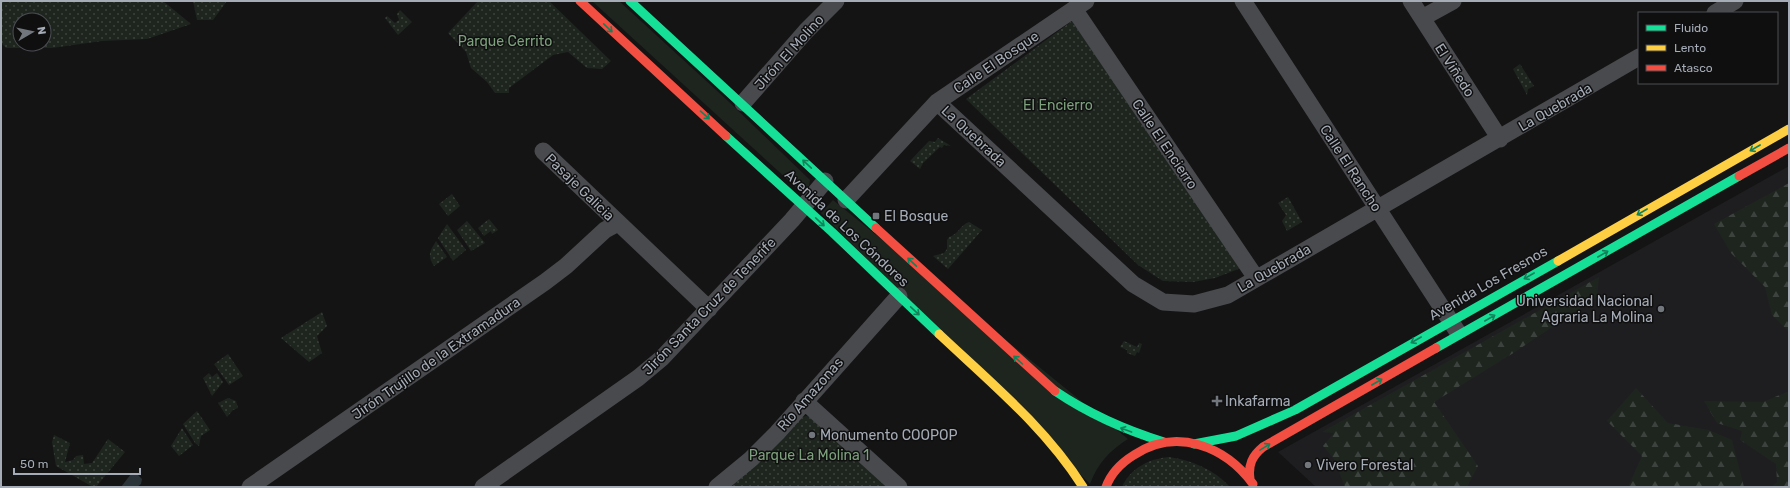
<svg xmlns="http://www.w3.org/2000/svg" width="1790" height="488" viewBox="0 0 1790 488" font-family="Rubik,sans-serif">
<defs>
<pattern id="forest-firs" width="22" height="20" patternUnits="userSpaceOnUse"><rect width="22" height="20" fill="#1e251f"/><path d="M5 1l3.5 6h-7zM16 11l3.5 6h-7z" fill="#3c423d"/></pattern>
<pattern id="park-dots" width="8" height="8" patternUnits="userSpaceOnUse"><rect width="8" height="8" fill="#1e251f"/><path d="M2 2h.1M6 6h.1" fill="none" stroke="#3c423d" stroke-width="1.8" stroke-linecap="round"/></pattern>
</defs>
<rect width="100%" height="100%" fill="#141415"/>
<path fill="#1e1e20" d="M 1789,166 L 1789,487 L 1316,487 L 1278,452 Z"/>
<path fill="#1e251f" d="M 592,1 L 619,1 L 728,101 L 810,180 L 809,186 L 800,191 Z
M 833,200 L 1128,439 C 1109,451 1098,463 1090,484 L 821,213 Z"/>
<path fill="url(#forest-firs)" d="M 1789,183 L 1789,332 L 1772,315 L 1765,287 L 1731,253 L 1714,224 Z
M 1599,277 L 1597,297 L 1515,352 L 1434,402 L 1478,466 L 1467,487 L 1345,487 L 1334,459 L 1323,446 L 1334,433 L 1322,432 Z
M 1636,388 L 1668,423 L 1709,430 L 1732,440 L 1744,487 L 1628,487 L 1642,456 L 1607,421 Z
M 1789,391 L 1789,487 L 1771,487 L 1777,482 L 1776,464 L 1740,440 L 1742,431 L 1717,423 L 1704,401 L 1763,402 Z"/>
<path fill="url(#park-dots)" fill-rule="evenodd" d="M 1,1 L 163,1 L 191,24 L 147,39 L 102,41 L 52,48 L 6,48 L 1,43 ZM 20,20 L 44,20 L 44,44 L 20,44 Z
M 193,1 L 227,1 L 213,20 L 197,20 Z
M 478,1 L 549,1 L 611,61 L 602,69 L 587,68 L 568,52 L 553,55 L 509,88 L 509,93 L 495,93 L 487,82 L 471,68 L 466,52 L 448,33 Z
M 400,10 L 412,22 L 398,35 L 385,18 L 387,16 L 395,23 L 399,20 L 397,14 Z
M 1072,21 L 1241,268 L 1215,278 L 1193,282 L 1163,281 L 1138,265 L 966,99 Z
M 1520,64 L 1534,86 L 1528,89 L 1527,95 L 1513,69 Z
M 938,138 L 951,146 L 944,145 L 942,148 L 940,147 L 923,163 L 920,169 L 910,161 L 929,141 L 935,142 Z
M 452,194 L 460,206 L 448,216 L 439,204 Z
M 1288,197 L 1302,222 L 1287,231 L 1282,221 L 1286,215 L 1278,203 Z
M 489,219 L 498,230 L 492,234 L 491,231 L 484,236 L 478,228 Z
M 467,221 L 485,243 L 471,251 L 457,230 Z
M 969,222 L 982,230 L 948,269 L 933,256 L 944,253 L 947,249 L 947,240 L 949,237 C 958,235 961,224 969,222 Z
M 447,224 L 466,250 L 453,261 L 438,238 Z
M 436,241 L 447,257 L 434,266 C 427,256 430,251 436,241 Z
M 322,312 L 327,326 L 317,336 L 322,353 L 309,362 L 281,338 Z
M 1124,341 L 1137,347 L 1139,343 L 1142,344 L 1139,353 L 1137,352 L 1135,356 L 1127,353 L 1127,350 L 1120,347 Z
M 228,354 L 243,376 L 229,385 L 214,364 Z
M 209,373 L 212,377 L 217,373 L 223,382 L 212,396 L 203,378 Z
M 228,398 L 236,401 L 238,408 L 233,410 L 227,417 L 218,403 Z
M 197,411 L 210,430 L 201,436 L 199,446 L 195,443 L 183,424 Z
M 806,416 L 811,417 L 888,487 L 726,487 L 800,418 Z
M 182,428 L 193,445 L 179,456 L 171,446 Z
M 54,435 L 70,443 L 65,462 L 73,460 L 76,456 L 83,455 L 84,464 L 92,463 L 108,439 L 125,452 L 96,487 L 93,487 L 56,466 L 52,442 Z
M 1169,457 C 1191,460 1215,470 1230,487 L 1122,487 C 1131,468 1148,459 1169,457 Z"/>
<path fill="#2a3338" d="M 131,474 L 138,475 L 142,479 L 141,484 L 137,487 L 121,487 Z"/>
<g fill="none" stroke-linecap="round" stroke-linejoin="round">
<path stroke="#494a4d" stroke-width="17" d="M 1243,1 L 1457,331
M 1411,1 L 1500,139
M 1074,9 L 1256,278
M 1715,13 L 1735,1
M 1422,18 L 1453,1
M 937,102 L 1133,284 L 1163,302 L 1194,304 L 1228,295 L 1639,57
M 743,103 L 806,31 L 836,1
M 543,151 L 709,309
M 846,200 L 937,102 L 1086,1
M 804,401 L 899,487
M 250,487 L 545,282 L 566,266 L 605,230 L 618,223
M 483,487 L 638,378 L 662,358 L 792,220 L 825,181
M 717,487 L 751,459 L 777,433 L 899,296"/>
<path stroke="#16e098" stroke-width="9" d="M 630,1 L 876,228
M 726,136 L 832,232 L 939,334
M 1436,348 L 1739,176
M 1055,391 C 1089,414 1125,430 1164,442
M 1194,444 L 1236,436 L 1295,410 L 1558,261"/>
<path stroke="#ffcf43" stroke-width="9" d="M 1558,261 L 1789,129
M 939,334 C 990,382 1045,427 1083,487"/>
<path stroke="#f24e42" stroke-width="9" d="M 580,1 L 726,136
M 1739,176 L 1789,148
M 876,228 L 1055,391
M 1250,479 C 1248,465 1252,456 1263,447 L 1436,348
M 1106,487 C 1111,473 1121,463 1134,455 C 1176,427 1225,446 1253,484"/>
</g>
<defs><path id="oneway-shaft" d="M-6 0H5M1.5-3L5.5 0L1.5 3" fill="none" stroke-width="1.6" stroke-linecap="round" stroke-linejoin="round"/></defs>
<g stroke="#13825b">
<use href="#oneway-shaft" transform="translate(608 28) rotate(44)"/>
<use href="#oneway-shaft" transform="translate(705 115) rotate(41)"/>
<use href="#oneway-shaft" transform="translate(1755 148) rotate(150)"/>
<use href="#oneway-shaft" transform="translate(807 164) rotate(-137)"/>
<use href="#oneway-shaft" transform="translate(1642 212) rotate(150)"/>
<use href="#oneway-shaft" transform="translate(820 222) rotate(43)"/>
<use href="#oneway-shaft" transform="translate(1603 254) rotate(-30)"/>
<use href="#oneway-shaft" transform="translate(912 262) rotate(-137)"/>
<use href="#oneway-shaft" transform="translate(1529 276) rotate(150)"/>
<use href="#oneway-shaft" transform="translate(915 311) rotate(43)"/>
<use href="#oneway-shaft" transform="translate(1490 318) rotate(-30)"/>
<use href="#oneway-shaft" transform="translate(1416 340) rotate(150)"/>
<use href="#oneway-shaft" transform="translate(1018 360) rotate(-138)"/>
<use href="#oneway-shaft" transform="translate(1377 382) rotate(-30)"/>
<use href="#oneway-shaft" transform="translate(1126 430) rotate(-160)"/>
<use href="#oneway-shaft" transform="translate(1265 447) rotate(-32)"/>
</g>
<g fill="#72777e" stroke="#0f0f10" stroke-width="1.5">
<rect x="872" y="212" width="8" height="8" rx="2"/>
<circle cx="1661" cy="309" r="4"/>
<path d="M1215 395h4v4h4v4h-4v4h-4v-4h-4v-4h4z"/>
<circle cx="812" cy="435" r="4"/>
<circle cx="1308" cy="465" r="4"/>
</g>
<g text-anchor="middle" stroke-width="3" stroke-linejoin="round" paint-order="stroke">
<g font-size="14" fill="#7da17c" stroke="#0f0f10">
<text x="505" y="46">Parque Cerrito</text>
<text x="1058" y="110">El Encierro</text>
<text x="809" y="460">Parque La Molina 1</text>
</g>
<g font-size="14" fill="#a5acb6" stroke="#0f0f10">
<text transform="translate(789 52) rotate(-48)" y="5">Jirón El Molino</text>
<text transform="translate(996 62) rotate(-34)" y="5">Calle El Bosque</text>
<text transform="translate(1455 70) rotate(57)" y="5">El Viñedo</text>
<text transform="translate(1555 107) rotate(-30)" y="5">La Quebrada</text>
<text transform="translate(974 136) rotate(43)" y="5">La Quebrada</text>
<text transform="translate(1165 144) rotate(56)" y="5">Calle El Encierro</text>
<text transform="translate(1351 168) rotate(57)" y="5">Calle El Rancho</text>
<text transform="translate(580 187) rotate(44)" y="5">Pasaje Galicia</text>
<text transform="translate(847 228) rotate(43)" y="5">Avenida de Los Cóndores</text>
<text transform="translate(1274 268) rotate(-30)" y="5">La Quebrada</text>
<text transform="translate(1488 283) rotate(-30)" y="5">Avenida Los Fresnos</text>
<text transform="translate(709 306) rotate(-46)" y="5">Jirón Santa Cruz de Tenerife</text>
<text transform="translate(436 358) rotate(-35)" y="5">Jirón Trujillo de la Extramadura</text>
<text transform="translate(810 394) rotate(-49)" y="5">Río Amazonas</text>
</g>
<g font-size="14" fill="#a5acb6" stroke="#0f0f10" text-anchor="start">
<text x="884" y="221">El Bosque</text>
<text x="1653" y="306" text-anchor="end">Universidad Nacional<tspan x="1653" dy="16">Agraria La Molina</tspan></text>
<text x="1225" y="406">Inkafarma</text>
<text x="820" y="440">Monumento COOPOP</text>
<text x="1316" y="470">Vivero Forestal</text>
</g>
</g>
<rect width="1790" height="488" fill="none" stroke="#a5acb6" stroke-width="4"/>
<rect x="1638" y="12" width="140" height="72" fill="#0f0f10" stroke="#4b4e52"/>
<rect x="1646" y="25" width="20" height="6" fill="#16e098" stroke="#4b4e52"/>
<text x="1674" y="32" font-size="12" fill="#a5acb6">Fluido</text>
<rect x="1646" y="45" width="20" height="6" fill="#ffcf43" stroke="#4b4e52"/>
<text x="1674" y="52" font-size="12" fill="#a5acb6">Lento</text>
<rect x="1646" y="65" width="20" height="6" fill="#f24e42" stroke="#4b4e52"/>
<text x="1674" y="72" font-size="12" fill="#a5acb6">Atasco</text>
<g transform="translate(32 32) rotate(81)"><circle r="19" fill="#0f0f10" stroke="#4b4e52"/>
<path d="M0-3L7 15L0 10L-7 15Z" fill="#72777e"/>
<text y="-6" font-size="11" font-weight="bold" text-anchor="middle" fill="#a5acb6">N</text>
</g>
<path d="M14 468v6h126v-6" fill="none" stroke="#a5acb6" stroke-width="2"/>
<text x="20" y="468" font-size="12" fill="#a5acb6" stroke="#0f0f10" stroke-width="3" paint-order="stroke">50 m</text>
</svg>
